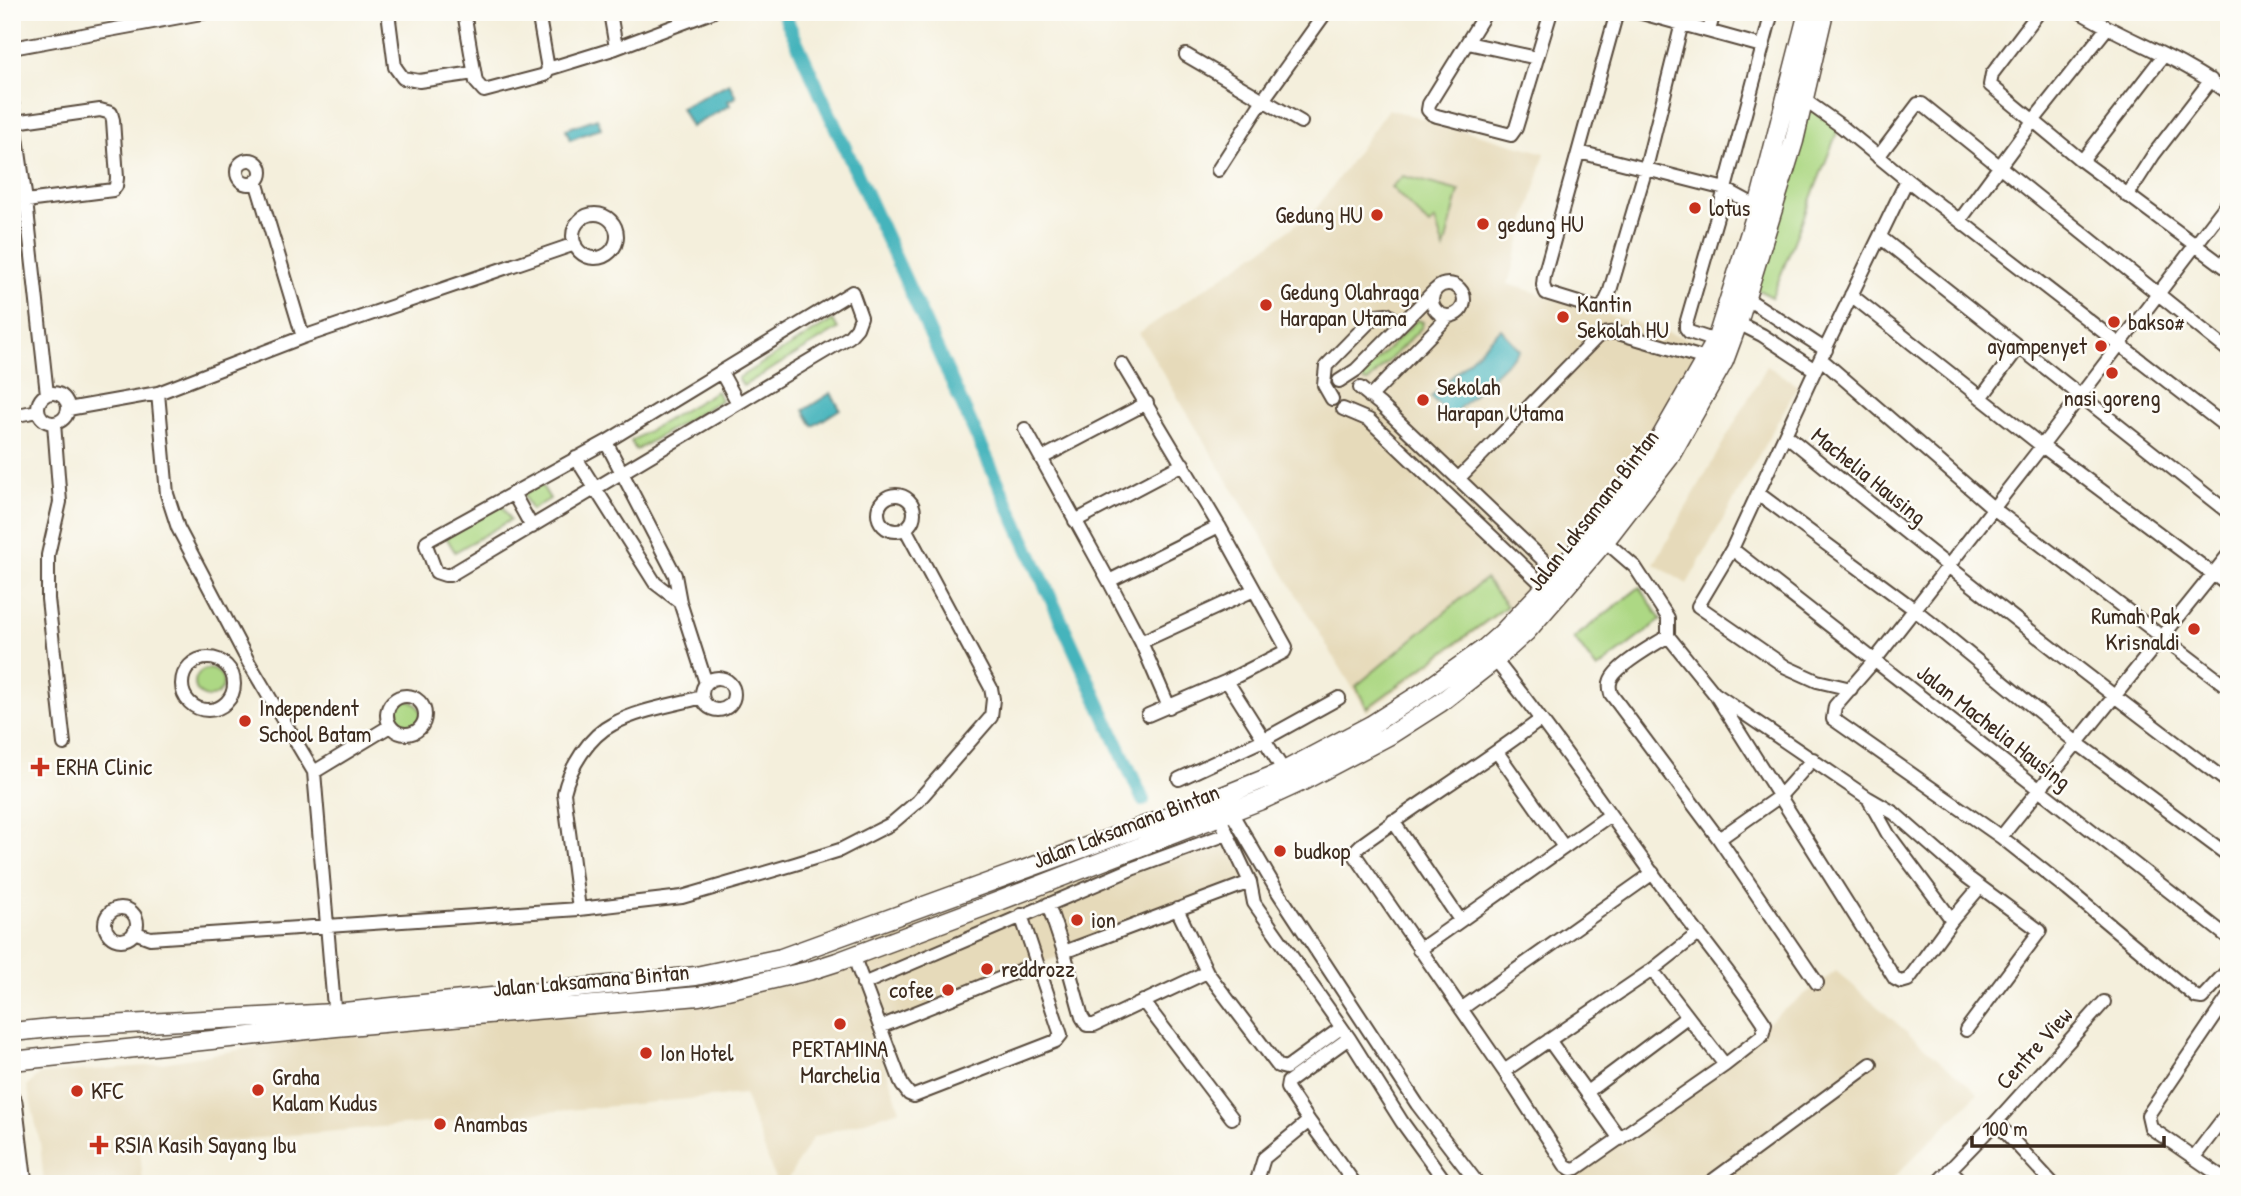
<svg xmlns="http://www.w3.org/2000/svg" width="2241" height="1196" viewBox="0 0 2241 1196" font-family="'Patrick Hand',sans-serif">
<rect width="100%" height="100%" fill="#fdfcf7"/>
<filter id="ink" filterUnits="userSpaceOnUse"><feTurbulence type="fractalNoise" baseFrequency=".0143" numOctaves="2"/><feDisplacementMap in="SourceGraphic" scale="14" xChannelSelector="R" yChannelSelector="G"/><feConvolveMatrix kernelMatrix="1 2 1 2 8 2 1 2 1" color-interpolation-filters="sRGB"/></filter>
<filter id="wash" filterUnits="userSpaceOnUse"><feTurbulence type="fractalNoise" baseFrequency=".00686" numOctaves="4" result="noise"/><feDisplacementMap in="SourceGraphic" scale="28" xChannelSelector="R" yChannelSelector="G"/><feGaussianBlur stdDeviation="1.57" result="paint"/><feColorMatrix in="noise" values="0 0 0 0 0 0 0 0 0 0 0 0 0 0 0 0 0 1.4 0 .05"/><feComposite in="paint" operator="in"/></filter>
<g filter="url(#wash)">
<rect width="100%" height="100%" fill="#f4efdc"/>
<path fill="#e6daba" d="M 1388,109 L 1545,153 L 1508,284 L 1702,343 L 1644,442 L 1574,541 L 1513,604 L 1367,712 L 1139,333 L 1273,242 L 1316,209 Z
M 1767,366 L 1798,385 L 1687,584 L 1654,564 Z
M 1231,806 L 1262,876 L 873,1030 L 900,1110 L 813,1137 L 785,1184 L 777,1184 L 744,1094 L 140,1149 L 143,1184 L 44,1184 L 40,1142 L 27,1086 L 41,1074 L 146,1066 L 432,1016 L 697,993 L 837,957 Z
M 1836,971 L 1978,1093 L 1887,1184 L 1550,1184 Z"/>
<path fill="#add884" stroke="#748151" stroke-width="2" d="M 1796,98 L 1840,125 L 1772,297 L 1746,284 Z
M 1403,176 L 1459,191 L 1444,249 L 1435,220 L 1429,225 L 1391,187 Z
M 833,320 L 838,329 L 743,386 L 738,378 Z
M 1417,320 L 1423,322 L 1422,327 L 1368,382 L 1364,381 L 1361,376 Z
M 717,391 L 721,400 L 636,450 L 631,441 Z
M 541,484 L 550,499 L 531,510 L 523,494 Z
M 502,505 L 510,520 L 455,552 L 446,537 Z
M 1485,579 L 1507,606 L 1367,708 L 1356,686 Z
M 1640,587 L 1661,620 L 1597,669 L 1574,638 Z
M195 683a14 14 0 1 1 28 0a14 14 0 1 1-28 0Z
M393 715a14 14 0 1 1 28 0a14 14 0 1 1-28 0Z"/>
<path fill="#45b4bc" stroke="#406f6d" stroke-width="2" d="M 729,83 L 736,97 L 728,101 L 730,105 L 691,127 L 681,108 Z
M 597,118 L 601,128 L 570,140 L 566,129 Z
M 1501,329 L 1520,350 L 1450,417 L 1431,397 Z
M 831,393 L 840,409 L 813,426 L 804,410 Z"/>
<g fill="none" stroke-linecap="round" stroke-linejoin="round">
<path stroke="#45b4bc" stroke-width="14" d="M 783,12 L 1143,800"/>
</g>
</g>
<g filter="url(#ink)">
<g fill="none" stroke-linecap="round" stroke-linejoin="round">
<g stroke="#57483a" stroke-width="16">
<path id="minor" d="M 388,12 L 395,67 L 403,78 L 419,81 L 474,73
M 464,12 L 476,82 L 484,91 L 545,75 L 548,69 L 616,48 L 712,12
M 538,12 L 548,69
M 610,12 L 616,48
M 1486,12 L 1429,104 L 1428,110 L 1432,114 L 1437,116 L 1511,135 L 1516,128 L 1551,12
M 1617,12 L 1544,276 L 1543,285 L 1546,293 L 1598,309 L 1603,307 L 1609,294 L 1646,168 L 1682,23
M 1638,12 L 1762,46
M 2039,12 L 1992,74 L 1990,85 L 2082,161 L 2229,270
M 2080,12 C 2130,42 2183,59 2229,94
M 1709,31 L 1714,12
M 1468,43 L 1537,58
M 12,48 L 207,12
M 1186,55 L 1301,122
M 1803,99 L 1841,126 L 1907,180 L 2229,429
M 12,102 L 26,201 L 47,394
M 15,122 L 100,110 L 111,113 L 113,120 L 117,178 L 116,186 L 113,190 L 26,201
M 1579,152 L 1725,189 L 1758,207
M 1878,157 L 1918,104 L 1922,104 L 2229,351
M237 172a12 12 0 1 1 24 0a12 12 0 1 1-24 0Z
M 2082,161 L 2164,55
M 1218,170 L 1263,100 L 1326,12
M 256,181 L 303,337
M 2127,196 L 2154,154 L 2211,80
M 2229,201 L 2042,446 L 1875,660 L 1835,706 L 1833,719 L 2001,837 L 2068,890 L 2196,997 L 2202,998 L 2229,969
M573 236a22 22 0 1 1 44 0a22 22 0 1 1-44 0Z
M 1960,220 L 2033,121 L 2107,28
M 1880,237 L 2229,513
M1432 300a16 16 0 1 1 32 0a16 16 0 1 1-32 0Z
M 852,292 L 861,317 L 857,328 L 849,337 L 450,575 L 445,575 L 436,572 L 426,545 L 427,541 L 606,442 Z
M 1851,295 L 2042,446 L 2229,586
M 1746,298 L 1826,350
M 1738,323 L 1762,335 L 1815,370
M 1716,341 L 1689,332 L 1686,328 L 1686,324 L 1725,189 L 1772,12
M 1821,359 L 1993,508 L 2229,688
M 1122,364 L 1219,526 L 1286,647 L 1284,652 L 1227,681 L 1148,715
M 721,372 L 738,403
M 1339,381 L 1356,370 L 1435,290
M 1360,388 L 1381,405 L 1557,573
M 158,393 L 167,494 L 178,528 L 249,663 L 314,772 L 335,1019
M38 408a15 15 0 1 1 30 0a15 15 0 1 1-30 0Z
M 1370,397 L 1449,316
M 1981,398 L 2019,347
M 1332,399 L 1324,385 L 1326,366 L 1376,315 L 1387,314 L 1401,324
M 68,409 L 158,393 L 303,337 L 575,244
M 1343,409 L 1369,420 L 1545,587
M 12,416 L 38,411
M 54,423 L 60,502 L 48,555 L 48,599 L 64,744
M 1025,429 L 1109,581 L 1141,642 L 1169,707
M 1786,435 C 1931,554 2078,670 2229,783
M 606,442 L 675,575 L 680,602 L 706,683
M 576,458 L 655,583 L 680,602
M 1042,458 L 1147,403
M 1458,479 L 1596,338 C 1604,333 1609,332 1618,333 L 1706,359
M 513,493 L 532,527
M 1759,494 L 1914,609 L 2077,743 L 2229,856
M878 513a18 18 0 1 1 36 0a18 18 0 1 1-36 0Z
M 1075,521 L 1183,464
M 1605,541 L 1635,567 L 1665,613 L 1668,618 L 1668,636 L 1714,693 L 1868,798 L 1894,813 L 1967,877 L 2040,931 L 1966,1030
M 1732,549 L 2229,938
M 1109,581 L 1219,526
M 1668,636 C 1655,645 1612,667 1610,683 C 1609,687 1610,690 1611,694 L 1719,839 L 1817,983
M 1141,642 L 1254,590
M182 684a26 26 0 1 1 52 0a26 26 0 1 1-52 0Z
M 1495,660 C 1550,728 1599,800 1650,870 C 1688,922 1730,971 1765,1024 L 1762,1036 L 1725,1065 L 1577,1168 L 1571,1169 L 1565,1165 L 1504,1071 L 1355,855 L 1357,849 L 1361,845 C 1420,802 1482,764 1540,720
M702 694a16 16 0 1 1 32 0a16 16 0 1 1-32 0Z
M 1227,681 L 1284,771
M 1851,689 L 1817,681 L 1786,667 L 1698,606 L 1732,549 L 1815,370 L 1907,180
M387 715a19 19 0 1 1 38 0a19 19 0 1 1-38 0Z
M 1717,697 L 1895,979 L 1901,982 L 1908,980 L 1952,920 L 1980,887
M 1497,752 L 1564,847
M 314,772 L 390,726
M 1179,779 L 1263,740 L 1339,698
M 1869,800 L 1888,834 L 1952,920
M 1231,812 L 1276,889 L 1417,1104 L 1478,1184
M 1219,816 L 1250,882 L 1254,903 L 1349,1038 L 1402,1122 L 1447,1184
M 1393,821 L 1460,920
M 2001,837 L 2229,554
M 1719,839 L 1780,796 L 1813,759
M 1048,904 L 1064,952 L 1082,1017 L 1087,1025 L 1094,1025 L 1207,972
M105 924a16 16 0 1 1 32 0a16 16 0 1 1-32 0Z
M 579,909 L 564,793 C 570,767 589,736 613,724 C 638,710 674,705 702,697
M 1177,909 L 1207,972 L 1278,1066 L 1286,1068 L 1341,1028
M 134,932 L 150,938 L 579,909 L 682,897 L 795,864 L 840,850 L 877,831 L 891,824 L 918,801 L 991,717 L 993,699 L 991,688 L 905,528
M 1419,950 L 1610,815
M 1064,952 L 1250,882
M 853,955 L 902,1085 L 909,1094 L 914,1096 L 1056,1041 L 1061,1035 L 1021,915
M 1652,970 L 1725,1065
M 863,984 L 1134,868 L 1227,834
M 2229,996 L 2148,1115 L 2151,1128 L 2229,1182
M 1143,1001 L 1232,1118
M 1461,1009 L 1653,873
M 880,1027 L 1036,964
M 1349,1038 L 1288,1082 L 1287,1088 L 1309,1121 L 1355,1184
M 1549,1040 L 1620,1139
M 1504,1071 L 1652,970 L 1699,933
M 1587,1092 L 1687,1017
M 1996,1122 L 2053,1184
M 2194,1157 L 2229,1111
M 1950,1169 L 1964,1184
M 1256,1184 L 1264,1158 L 1309,1121
M 1708,1184 L 1871,1064
M 1936,1184 L 1996,1122 L 2104,1002"/>
</g>
<g stroke="#57483a" stroke-width="21">
<path id="secondary" d="M 12,1032 L 51,1028 L 334,1013 L 696,976 L 781,958 L 1188,810 L 1284,771 L 1371,725 L 1426,690 L 1485,648 L 1502,633 L 1539,594 L 1597,528 L 1654,449 L 1716,341 L 1758,207 L 1808,12
M 12,1061 L 336,1027 L 699,996 L 723,991 L 812,970 L 837,962 L 994,903 L 1264,799 L 1303,781 L 1390,735 L 1440,703 L 1495,660 L 1526,632 L 1568,584 L 1605,541 L 1669,458 L 1724,361 L 1738,323 L 1794,141 L 1824,12"/>
</g>
<g stroke="#57483a" stroke-width="23">
<path id="primary" d="M 12,1102 L 22,1184"/>
</g>
<use href="#minor" stroke="#fff" stroke-width="12"/>
<use href="#secondary" stroke="#fff" stroke-width="18"/>
<use href="#primary" stroke="#fff" stroke-width="19"/>
</g>
</g>
<g fill="#c8321e" stroke="#fdfcf7" stroke-width="2.5">
<circle cx="1695" cy="208" r="7"/>
<circle cx="1377" cy="215" r="7"/>
<circle cx="1483" cy="224" r="7"/>
<circle cx="1266" cy="305" r="7"/>
<circle cx="1563" cy="317" r="7"/>
<circle cx="2114" cy="322" r="7"/>
<circle cx="2101" cy="346" r="7"/>
<circle cx="2112" cy="373" r="7"/>
<circle cx="1423" cy="400" r="7"/>
<circle cx="2194" cy="629" r="7"/>
<circle cx="245" cy="721" r="7"/>
<path d="M36.5 756.5h7v7h7v7h-7v7h-7v-7h-7v-7h7z"/>
<circle cx="1280" cy="851" r="7"/>
<circle cx="1077" cy="920" r="7"/>
<circle cx="987" cy="969" r="7"/>
<circle cx="948" cy="990" r="7"/>
<circle cx="840" cy="1024" r="7"/>
<circle cx="646" cy="1053" r="7"/>
<circle cx="258" cy="1090" r="7"/>
<circle cx="77" cy="1091" r="7"/>
<circle cx="440" cy="1124" r="7"/>
<path d="M95.5 1134.5h7v7h7v7h-7v7h-7v-7h-7v-7h7z"/>
</g>
<g text-anchor="middle" stroke-width="5" stroke-linejoin="round" paint-order="stroke">
<g font-size="23" fill="#3b2a1e" stroke="#fdfcf7" text-anchor="start">
<text x="1709" y="216">lotus</text>
<text x="1363" y="223" text-anchor="end">Gedung HU</text>
<text x="1497" y="232">gedung HU</text>
<text x="1280" y="300">Gedung Olahraga<tspan x="1280" dy="26">Harapan Utama</tspan></text>
<text x="1577" y="312">Kantin<tspan x="1577" dy="26">Sekolah HU</tspan></text>
<text x="2128" y="330">bakso#</text>
<text x="2087" y="354" text-anchor="end">ayampenyet</text>
<text x="1437" y="395">Sekolah<tspan x="1437" dy="26">Harapan Utama</tspan></text>
<text x="2112" y="406" text-anchor="middle">nasi goreng</text>
<text x="2180" y="624" text-anchor="end">Rumah Pak<tspan x="2180" dy="26">Krisnaldi</tspan></text>
<text x="259" y="716">Independent<tspan x="259" dy="26">School Batam</tspan></text>
<text x="56" y="775">ERHA Clinic</text>
<text x="1294" y="859">budkop</text>
<text x="1091" y="928">ion</text>
<text x="1001" y="977">reddrozz</text>
<text x="934" y="998" text-anchor="end">cofee</text>
<text x="840" y="1057" text-anchor="middle">PERTAMINA<tspan x="840" dy="26">Marchelia</tspan></text>
<text x="660" y="1061">Ion Hotel</text>
<text x="272" y="1085">Graha<tspan x="272" dy="26">Kalam Kudus</tspan></text>
<text x="91" y="1099">KFC</text>
<text x="454" y="1132">Anambas</text>
<text x="115" y="1153">RSIA Kasih Sayang Ibu</text>
</g>
<g font-size="23" fill="#3b2a1e" stroke="#fdfcf7">
<text transform="translate(1869 476) rotate(39)" y="8">Machelia Hausing</text>
<text transform="translate(1593 510) rotate(-52)" y="8">Jalan Laksamana Bintan</text>
<text transform="translate(1994 727) rotate(38)" y="8">Jalan Machelia Hausing</text>
<text transform="translate(1126 826) rotate(-21)" y="8">Jalan Laksamana Bintan</text>
<text transform="translate(591 980) rotate(-5)" y="8">Jalan Laksamana Bintan</text>
<text transform="translate(2034 1048) rotate(-48)" y="8">Centre View</text>
</g>
</g>
<rect width="2241" height="1196" fill="none" stroke="#fdfcf7" stroke-width="42"/>
<path d="M1972 1136v10h192v-10" fill="none" stroke="#3b2a1e" stroke-width="3.5"/>
<text x="1982" y="1136" font-size="21" fill="#3b2a1e" stroke="#fdfcf7" stroke-width="5" paint-order="stroke">100 m</text>
</svg>
